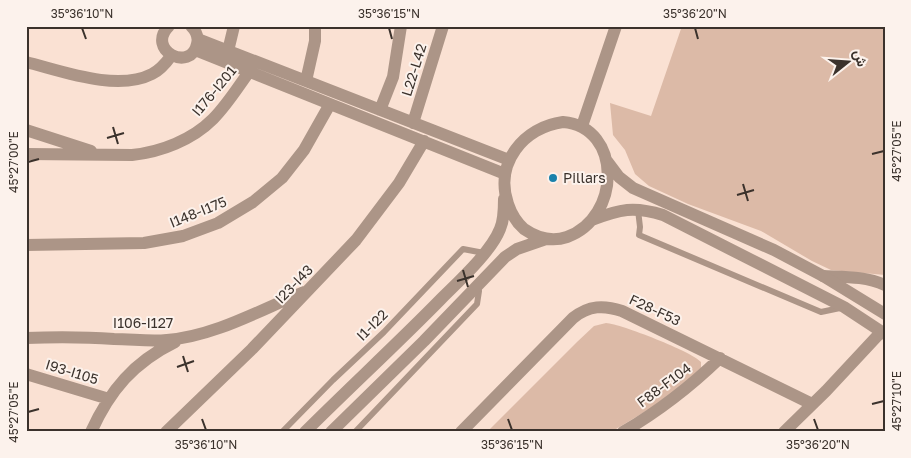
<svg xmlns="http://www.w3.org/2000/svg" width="911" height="458" viewBox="0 0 911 458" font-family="'Golos Text',Vazirmatn,sans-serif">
<rect width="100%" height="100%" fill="#fae1d3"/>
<path fill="#dcbaa7" d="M 682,26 L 885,26 L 885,275 L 831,270 L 812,261 L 761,231 L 688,204 L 649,186 L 635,174 L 625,150 L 613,135 L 610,103 L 651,116 Z
M 606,323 C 621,324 693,352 701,362 L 701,368 L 688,381 L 651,408 L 611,432 L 487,432 L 577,342 L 594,326 Z"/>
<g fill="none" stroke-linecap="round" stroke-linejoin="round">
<path stroke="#ac9587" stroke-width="6" d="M 638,210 L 640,227 L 639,235 L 821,312 L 840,308
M 282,432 L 333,380 L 384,332 L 463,249 L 484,253
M 355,432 L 477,304 L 479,291 L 477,288"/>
<path stroke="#ac9587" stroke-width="12" d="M 169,26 C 145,50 191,73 197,44 C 199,37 196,31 191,26
M 198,39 L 509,160
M 195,50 L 505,174
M 228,51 L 234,26
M 26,62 C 62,71 117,92 152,74 C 160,70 166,63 171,56
M 306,81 L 315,41 L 315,26
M 380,110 L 393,77 L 401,26
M 413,123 L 443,26
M 26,130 L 91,151
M 26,154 L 132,155 C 161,152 192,140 213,119 C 227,105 238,87 249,72
M 26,245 L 144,243 L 183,236 L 218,223 L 253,202 L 282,178 L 304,150 L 330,104
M 823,276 C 845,277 865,276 885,285
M 26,338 C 56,337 85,337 114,339 C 132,339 150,342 167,340 C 215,336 260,310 304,292
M 26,374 L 109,399
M 91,432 C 110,390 134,362 175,342
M 166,432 L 252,349 L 356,240 L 399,183 L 424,141
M 461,432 L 573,318 C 589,305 604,305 622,311 L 812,404
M 623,432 C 659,411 690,387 720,358
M 784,432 L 826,391 L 881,332"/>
<path stroke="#ac9587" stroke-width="12" d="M 563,122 C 623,127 621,218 567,237 C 552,242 537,238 524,229 C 516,222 511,213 508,204 C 494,163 524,127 563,122 Z
M 582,126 L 616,26
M 607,161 L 619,177 L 633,188 L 774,250 L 823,276 L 885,314
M 592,220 C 620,209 634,206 663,215 L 844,307 L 885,334
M 305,432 C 350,387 397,344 441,299 C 459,281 491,252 500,229 C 504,220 504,210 504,199
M 331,432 L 424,341 L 505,257 L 517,249 L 546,239"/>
</g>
<path fill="none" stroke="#3b322c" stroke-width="2" d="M 82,28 L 86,39M 389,28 L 392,39M 695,28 L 698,39M 113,127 L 118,144M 107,138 L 124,133M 872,154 L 884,151M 28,162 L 39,159M 743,184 L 748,201M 737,195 L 754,190M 463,270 L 468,287M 457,281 L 474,276M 183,356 L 188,372M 177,367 L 194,361M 872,404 L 884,401M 28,412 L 39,409M 202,419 L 206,430M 508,419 L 512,430M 814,419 L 818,430"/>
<circle fill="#1a81ab" stroke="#fcf2ec" stroke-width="2" cx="553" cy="178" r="5"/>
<g text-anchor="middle" stroke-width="4" stroke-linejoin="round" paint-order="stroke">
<g font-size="14" fill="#3b322c" stroke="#fcf2ec">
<text transform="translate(414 70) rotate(-73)" y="5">L22-L42</text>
<text transform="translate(214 91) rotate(-50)" y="5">I176-I201</text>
<text transform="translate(198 212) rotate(-22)" y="5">I148-I175</text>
<text transform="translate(294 284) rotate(-46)" y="5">I23-I43</text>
<text transform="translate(655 310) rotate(25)" y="5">F28-F53</text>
<text x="143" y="328">I106-I127</text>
<text transform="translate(372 325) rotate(-45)" y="5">I1-I22</text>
<text transform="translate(72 372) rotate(17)" y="5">I93-I105</text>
<text transform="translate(664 385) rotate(-37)" y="5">F88-F104</text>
</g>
<g font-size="14" fill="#3b322c" stroke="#fcf2ec" text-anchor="start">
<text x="563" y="183">Pillars</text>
</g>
</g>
<rect width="911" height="458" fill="none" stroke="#fcf2ec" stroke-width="55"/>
<g transform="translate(848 62) rotate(73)" stroke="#fcf2ec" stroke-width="4" paint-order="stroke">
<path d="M0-4L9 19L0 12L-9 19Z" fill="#3b322c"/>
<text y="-8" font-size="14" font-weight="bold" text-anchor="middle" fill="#3b322c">ش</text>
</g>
<rect x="28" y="28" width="856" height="402" fill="none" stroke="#3b322c" stroke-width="2"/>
<g font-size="12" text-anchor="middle" fill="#3b322c">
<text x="82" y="18">35°36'10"N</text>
<text x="389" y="18">35°36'15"N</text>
<text x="695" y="18">35°36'20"N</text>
<text transform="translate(897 151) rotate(-90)" y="4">45°27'05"E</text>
<text transform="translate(14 162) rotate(-90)" y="4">45°27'00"E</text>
<text transform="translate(897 401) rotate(-90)" y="4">45°27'10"E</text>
<text transform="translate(14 412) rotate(-90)" y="4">45°27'05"E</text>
<text x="206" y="449">35°36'10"N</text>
<text x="512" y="449">35°36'15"N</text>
<text x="818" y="449">35°36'20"N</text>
</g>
</svg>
